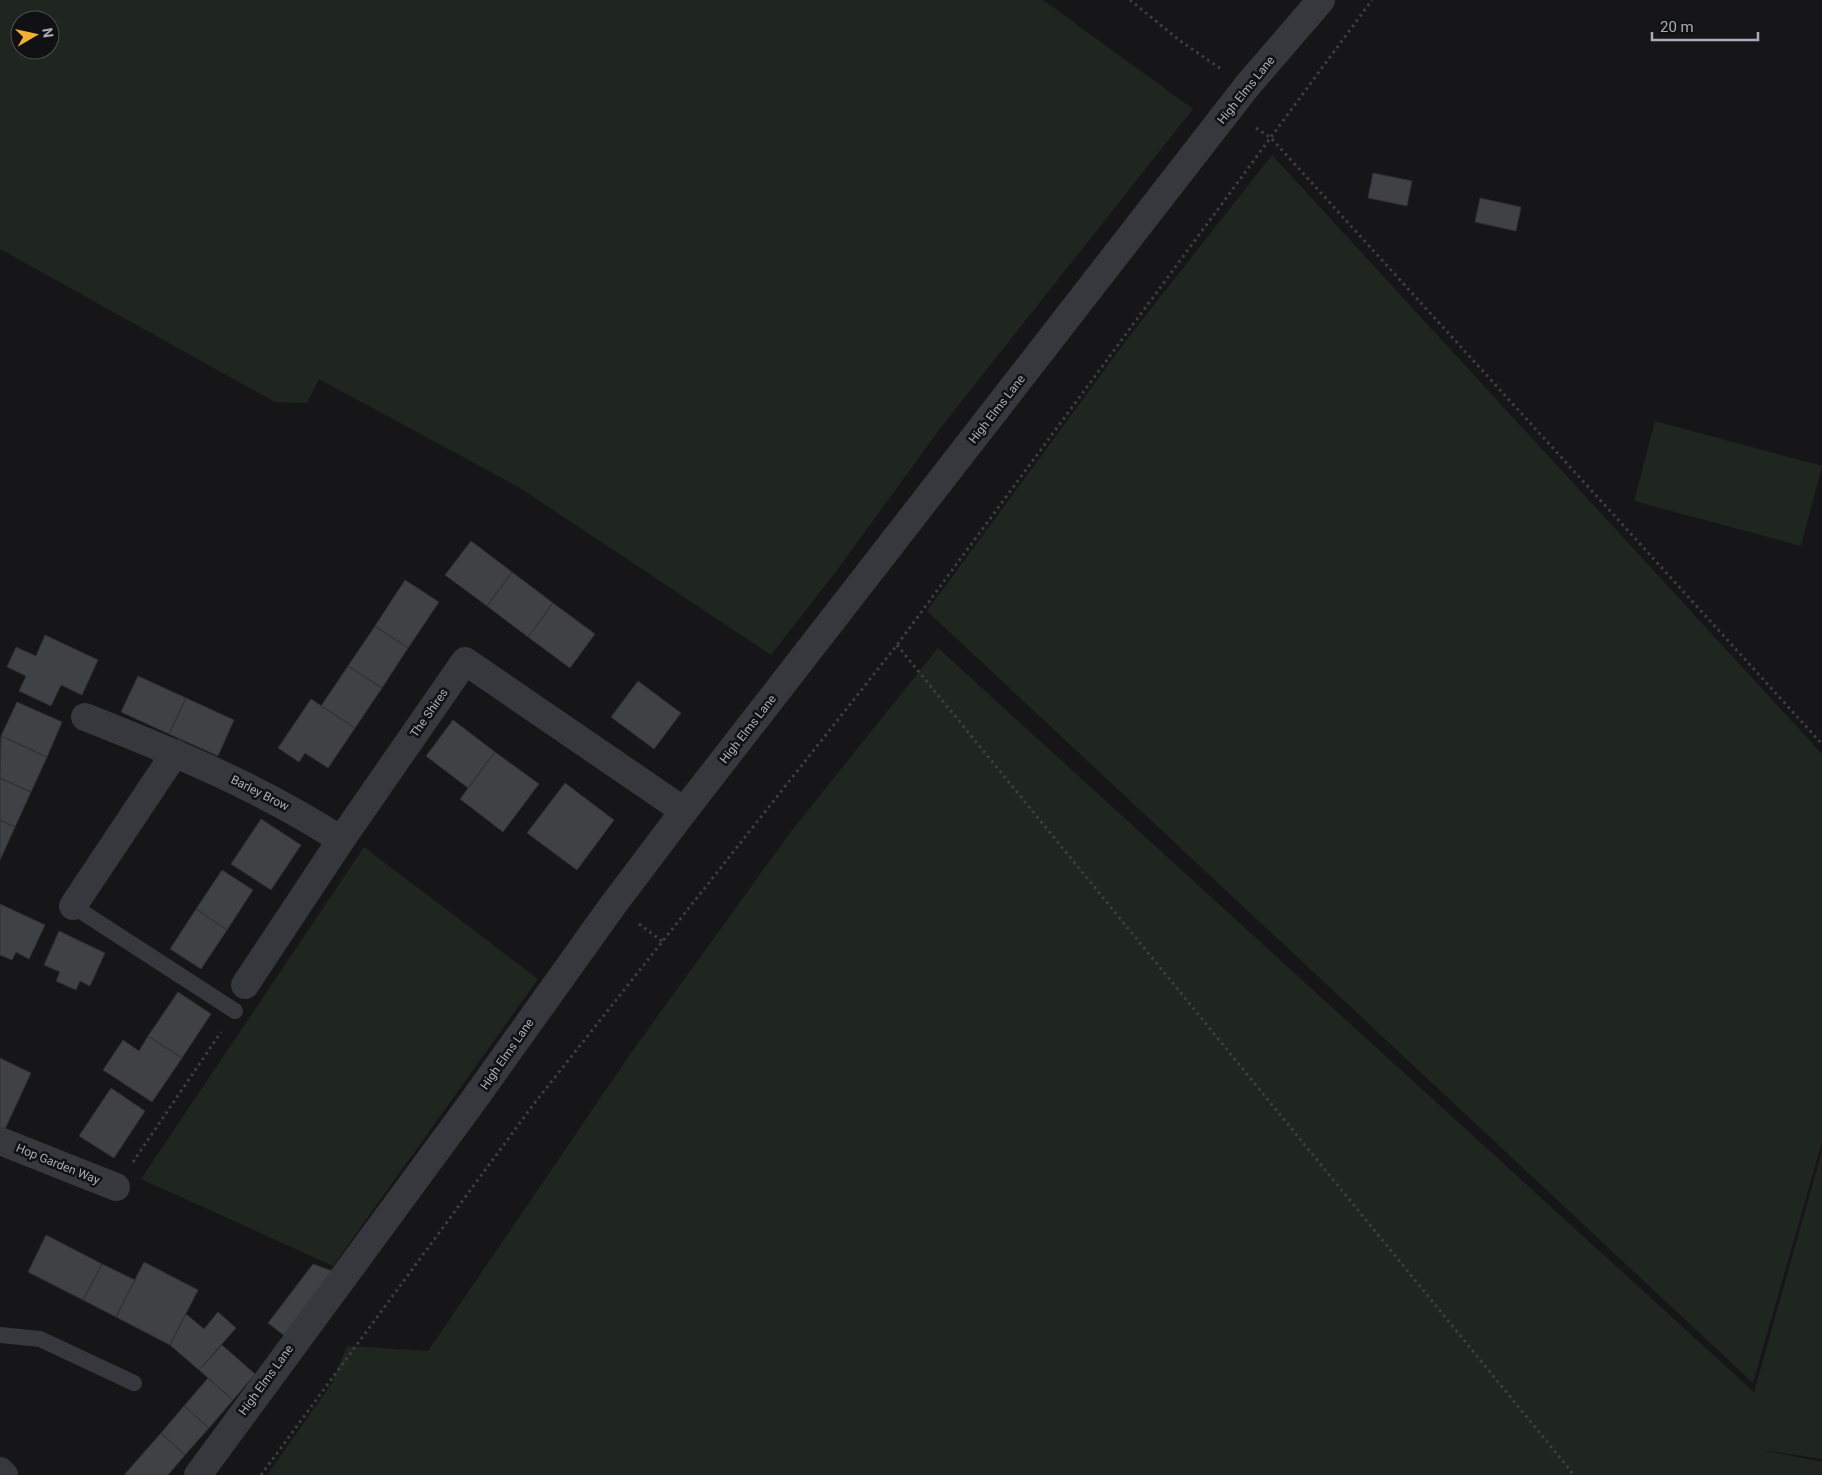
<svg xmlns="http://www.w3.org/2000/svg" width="1822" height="1475" viewBox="0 0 1822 1475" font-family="Roboto,sans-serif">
<rect width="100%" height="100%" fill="#161618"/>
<path fill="#1e261f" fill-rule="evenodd" d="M 0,0 L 1043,0 L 1193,109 L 942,426 L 837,570 L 771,655 L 520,488 L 319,379 L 307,403 L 275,402 L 0,249 ZM 20,20 L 50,20 L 50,50 L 20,50 Z
M 1272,155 L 1822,754 L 1822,1142 L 1753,1383 L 927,611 L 1131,334 Z
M 1655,421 L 1822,466 L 1801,546 L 1634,501 Z
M 938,648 L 1754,1392 L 1822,1151 L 1822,1459 L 1758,1449 L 1822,1462 L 1822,1475 L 267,1475 L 332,1383 L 347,1346 L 428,1351 L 631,1053 L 789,834 Z
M 364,847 L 538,979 L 333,1266 L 141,1179 Z"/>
<path fill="#404145" stroke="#303034" d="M 1373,173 L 1412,181 L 1407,206 L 1368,198 Z
M 1480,198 L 1521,207 L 1516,231 L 1475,222 Z
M 471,541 L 512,572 L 487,606 L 445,575 Z
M 512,572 L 553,603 L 528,637 L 487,606 Z
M 405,580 L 439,602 L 408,648 L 375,626 Z
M 553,603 L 595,634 L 570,668 L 528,637 Z
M 375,626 L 408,648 L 382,688 L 348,666 Z
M 45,635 L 98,660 L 82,695 L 61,685 L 51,706 L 19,691 L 26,676 L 7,667 L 16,647 L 36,656 Z
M 348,666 L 382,688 L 355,728 L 321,706 Z
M 138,676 L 186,698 L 169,734 L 121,712 Z
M 638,681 L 681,713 L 654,749 L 611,717 Z
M 186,698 L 234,720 L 218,756 L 169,734 Z
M 311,699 L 355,728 L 328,768 L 305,753 L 299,762 L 278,748 Z
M 17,702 L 62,722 L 47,757 L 1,736 Z
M 453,720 L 495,752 L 468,788 L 426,756 Z
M 1,736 L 47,757 L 31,792 L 0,778 Z
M 495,752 L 539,784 L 503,832 L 460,799 Z
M 0,778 L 31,792 L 15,827 L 0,820 Z
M 565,783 L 614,820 L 577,870 L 527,833 Z
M 261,819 L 301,845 L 271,890 L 231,864 Z
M 0,820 L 15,827 L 0,860 Z
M 222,870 L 253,890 L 227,930 L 196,909 Z
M 0,904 L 45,925 L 29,959 L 16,952 L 12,960 L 0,955 Z
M 196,909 L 227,930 L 201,969 L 170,949 Z
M 59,931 L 105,953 L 90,986 L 80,981 L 76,990 L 56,981 L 60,972 L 44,965 Z
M 178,992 L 211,1014 L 182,1058 L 148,1036 Z
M 148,1036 L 182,1058 L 152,1102 L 103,1070 L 123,1040 L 139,1051 Z
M 0,1058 L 31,1073 L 5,1129 L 0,1127 Z
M 111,1088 L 145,1111 L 114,1158 L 79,1136 Z
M 46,1235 L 102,1264 L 83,1300 L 28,1272 Z
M 144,1262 L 198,1290 L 170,1345 L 116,1317 Z
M 102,1264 L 135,1280 L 116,1317 L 83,1300 Z
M 313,1264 L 335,1272 L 286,1337 L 268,1323 Z
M 218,1312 L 236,1328 L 199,1370 L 170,1345 L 186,1314 L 204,1329 Z
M 222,1345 L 255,1374 L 233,1400 L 199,1370 Z
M 208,1378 L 233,1400 L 209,1428 L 184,1406 Z
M 184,1406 L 209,1428 L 185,1455 L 161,1433 Z
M 161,1433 L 185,1455 L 168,1475 L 124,1475 Z"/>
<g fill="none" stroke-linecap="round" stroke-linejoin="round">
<path stroke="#3d3f44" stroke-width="3" stroke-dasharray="2.5 4" stroke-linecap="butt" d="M 1130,0 L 1179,40 L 1221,69
M 1256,128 L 1271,138 L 1822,744
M 897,645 L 1574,1475
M 639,924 L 662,941
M 133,1162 L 221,1032
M 261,1475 L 533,1105 L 897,645 L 1372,0"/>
<path stroke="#37383d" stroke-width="16" d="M 73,906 L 235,1011
M 0,1335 L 40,1339 L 134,1383"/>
<path stroke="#37383d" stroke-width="28" d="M 85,717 C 174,752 261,788 341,840
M 73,906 L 175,753
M 245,985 L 341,840 L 465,661 L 684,811
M 0,1141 L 116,1187
M 0,1471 L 4,1475
M 198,1475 L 473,1101 L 613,905 L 684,811 L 1247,86 L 1321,0"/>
</g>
<g text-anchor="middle" stroke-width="5" stroke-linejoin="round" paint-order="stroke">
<g font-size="12" fill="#a8adb8" stroke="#111113">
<text transform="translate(1246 90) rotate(-51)" y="4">High Elms Lane</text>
<text transform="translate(997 409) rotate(-52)" y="4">High Elms Lane</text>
<text transform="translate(429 713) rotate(-55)" y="4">The Shires</text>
<text transform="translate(748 729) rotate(-52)" y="4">High Elms Lane</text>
<text transform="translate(260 793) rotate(27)" y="4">Barley Brow</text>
<text transform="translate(507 1054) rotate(-55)" y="4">High Elms Lane</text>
<text transform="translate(58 1164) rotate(22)" y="4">Hop Garden Way</text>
<text transform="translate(266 1380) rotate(-54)" y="4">High Elms Lane</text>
</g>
</g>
<g transform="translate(35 35) rotate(81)"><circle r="24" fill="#111113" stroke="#4d4f55"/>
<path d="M0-4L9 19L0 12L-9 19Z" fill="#f2b134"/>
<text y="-8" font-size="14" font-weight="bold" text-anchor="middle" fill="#a8adb8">N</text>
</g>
<path d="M1652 32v8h106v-8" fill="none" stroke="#a8adb8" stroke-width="2.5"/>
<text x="1660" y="32" font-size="15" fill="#a8adb8" stroke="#111113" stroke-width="4" paint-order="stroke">20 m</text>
</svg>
